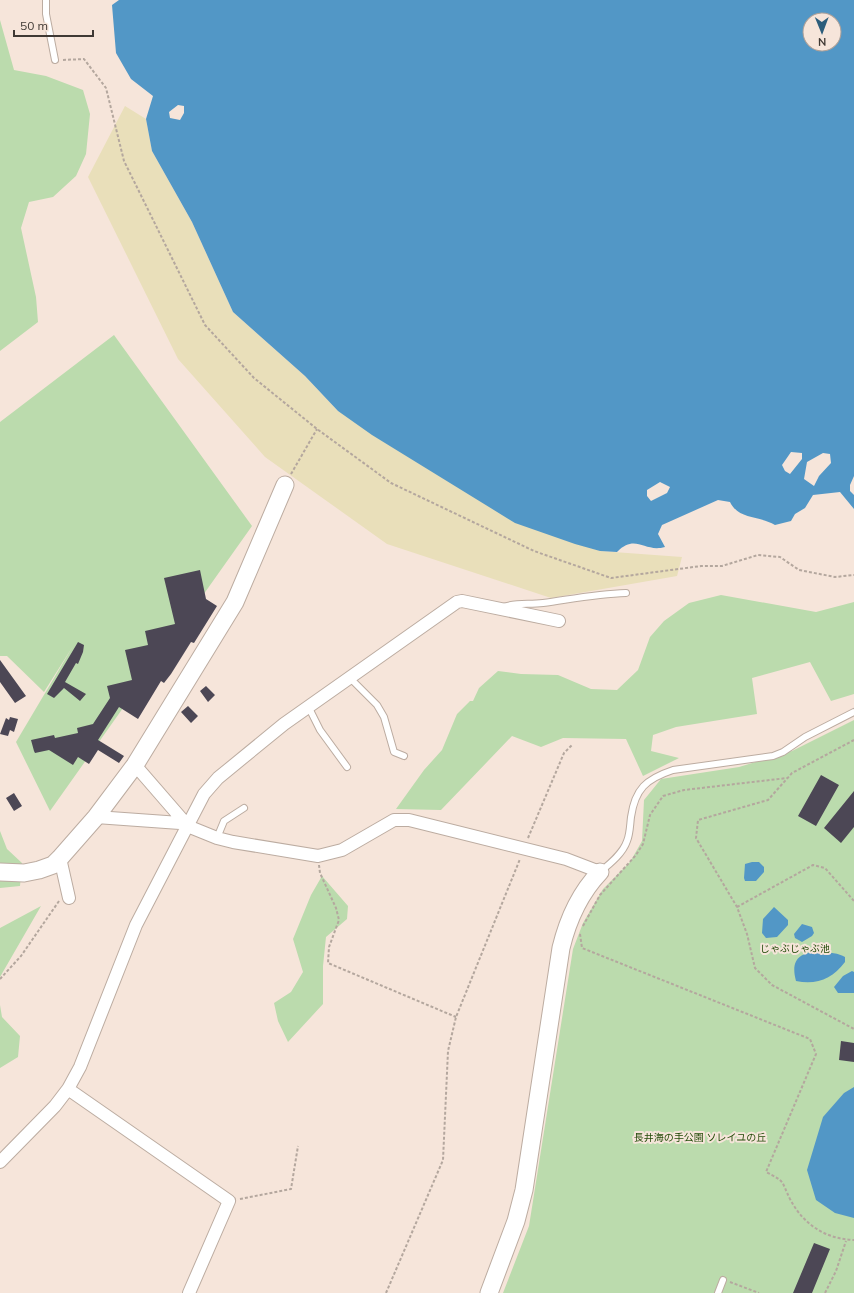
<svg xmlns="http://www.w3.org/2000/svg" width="854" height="1293" viewBox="0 0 854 1293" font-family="Mulish,'Noto Sans JP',sans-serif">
<rect width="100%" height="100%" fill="#f6e5da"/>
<path fill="#bbdbad" d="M 0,20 L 14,70 L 46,76 L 83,90 L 90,114 L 86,154 L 76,176 L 53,197 L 29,202 L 21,228 L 36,297 L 38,322 L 0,351 Z
M 114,335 L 252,526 L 50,811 L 16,742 L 73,646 L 44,692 L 7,656 L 0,656 L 0,422 Z
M 721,595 L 816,612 L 854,602 L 854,694 L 831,701 L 810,662 L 752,678 L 757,714 L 676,727 L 653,735 L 651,751 L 679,758 L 643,776 L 626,739 L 563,738 L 541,747 L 512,736 L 441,810 L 396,809 L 424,770 L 442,750 L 457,714 L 470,701 L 473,701 L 479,688 L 498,671 L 521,674 L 558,675 L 591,689 L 617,690 L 638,670 L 650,637 L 664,621 L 689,603 Z
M 854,720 L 854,1293 L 503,1293 L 529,1226 L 573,949 L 583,923 L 603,889 L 630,862 L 642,841 L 644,800 L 661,779 L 739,767 L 792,751 Z
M 0,831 L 7,849 L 22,863 L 20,886 L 0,888 Z
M 322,876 L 348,906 L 347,919 L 326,937 L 323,966 L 323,1004 L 288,1042 L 278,1021 L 274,1003 L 291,992 L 303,972 L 293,939 L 311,895 Z
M 41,906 L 0,977 L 0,928 Z
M 0,1005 L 2,1017 L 20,1036 L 18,1057 L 0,1068 Z"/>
<path fill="#e9dfba" d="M 125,106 L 146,119 L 152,151 L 192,222 L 233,312 L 305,376 L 338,411 L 600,551 L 682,557 L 677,576 L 551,598 L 387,544 L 265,457 L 178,359 L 88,177 Z"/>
<path fill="#5297c6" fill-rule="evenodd" d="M 119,0 L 854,0 L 854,476 L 850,485 L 850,491 L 854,495 L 854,509 L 840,492 L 813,495 L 805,508 L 795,514 L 791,521 L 775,525 C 758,515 739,520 730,502 L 718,500 L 662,525 L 658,534 L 665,547 C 644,553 636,533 617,552 L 600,551 L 575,544 L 515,523 L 372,435 L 338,411 L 305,376 L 233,312 L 192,222 L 152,151 L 146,119 L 153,96 L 131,79 L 116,53 L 112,5 ZM 810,20 L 834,20 L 834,44 L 810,44 ZM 178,105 L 184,106 L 184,113 L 180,120 L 170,118 L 169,112 ZM 791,452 L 802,453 L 802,459 L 790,474 L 785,471 L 782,465 ZM 823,453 L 830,454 L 831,463 L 819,476 L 814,486 L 804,479 L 807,462 ZM 660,482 L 670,487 L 667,493 L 651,501 L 647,496 L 647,490 Z
M 752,862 L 759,862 L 764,867 L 764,872 L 756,881 L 745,881 L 744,878 L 745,864 Z
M 774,907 L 788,920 L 788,925 L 777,937 L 766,938 L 762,933 L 763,919 Z
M 802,924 L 812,927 L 814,933 L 812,936 L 802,942 L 795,938 L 794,934 Z
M 821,951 C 829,953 839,953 845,957 L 845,962 C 832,979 817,985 796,981 C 790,959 800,952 821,951 Z
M 852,971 L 854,972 L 854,993 L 838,993 L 834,987 L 843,976 Z
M 854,1087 L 854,1218 L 835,1213 L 816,1200 L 807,1170 L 823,1117 L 844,1093 Z"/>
<path fill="#4c4755" d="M 200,570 L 206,599 L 217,606 L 194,643 L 191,642 L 171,674 L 164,683 L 161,681 L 138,719 L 119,707 L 98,740 L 124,756 L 119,763 L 98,750 L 89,764 L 78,757 L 73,765 L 49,750 L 35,753 L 34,751 L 31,740 L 54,735 L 55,738 L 78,733 L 77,728 L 93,724 L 110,698 L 107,686 L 132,680 L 125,650 L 148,645 L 145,631 L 175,624 L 164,578 Z
M 78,642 L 84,645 L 83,652 L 78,664 L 76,663 L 65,682 L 86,694 L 80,701 L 64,688 L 54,698 L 47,694 Z
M 0,660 L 26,696 L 15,703 L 0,682 Z
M 206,686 L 215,695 L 208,702 L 200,691 Z
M 188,706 L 198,716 L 191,723 L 181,712 Z
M 10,717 L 18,719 L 14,732 L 10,730 L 8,736 L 0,734 L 6,718 L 9,720 Z
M 821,775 L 839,785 L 816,826 L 798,816 Z
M 854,791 L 854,827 L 841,843 L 824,828 Z
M 14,793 L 22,806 L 14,811 L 6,798 Z
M 841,1041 L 854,1043 L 854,1062 L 839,1060 Z
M 814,1243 L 830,1249 L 812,1293 L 793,1293 Z"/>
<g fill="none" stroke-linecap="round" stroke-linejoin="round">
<g stroke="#bcaca1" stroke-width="8">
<path id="lane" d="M 46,0 L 46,14 L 55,60
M 503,607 C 517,602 529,605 543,603 C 572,599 597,594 626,593
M 349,677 L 377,705 L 384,717 L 394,752 L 404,756
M 308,706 L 320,730 L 347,767
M 217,838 L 224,821 L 244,808
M 601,871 C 611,863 623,853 627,841 C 630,834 630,825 631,817 C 635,789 646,779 673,770 L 773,756 L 783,752 L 805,737 L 854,712
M 718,1293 L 723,1280"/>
</g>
<g stroke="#bcaca1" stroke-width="14">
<path id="street" d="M 135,765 L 187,825
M 96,817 L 180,823 L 217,838 L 233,842 L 318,856 L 342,850 L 394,820 L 409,820 L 566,859 L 600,872
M 60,858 L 69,898
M 68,1089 L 229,1201 L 189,1293
M 0,1162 L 55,1106 L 68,1089 L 80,1067 L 136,925 L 204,794 L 218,778 L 284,724 L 457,602 L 462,601 L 559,621"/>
</g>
<g stroke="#bcaca1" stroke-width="19">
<path id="secondary" d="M 0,872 L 24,873 L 39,870 L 53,865 L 60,858 L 96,817 L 135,765 L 235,602 L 285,485
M 489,1293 L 516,1221 L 524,1190 L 561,948 C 568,919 579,894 600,872"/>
</g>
<path stroke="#b4a79e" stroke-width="2" stroke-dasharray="3 2" stroke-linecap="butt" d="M 63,60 L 84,59 L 106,88 L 124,161 L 205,325 L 254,378 L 317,429 L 391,483 L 534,551 L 611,578 L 701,566 L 722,566 L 758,555 L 780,557 L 799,570 L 835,577 L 854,575
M 291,474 L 317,429
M 854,740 L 792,773 L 768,800 L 698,820 L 696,838 L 737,907 L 747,934 L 755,968 L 772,985 L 854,1029
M 528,838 L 564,753 L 572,745
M 319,865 L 320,873 L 336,908 L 339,920 L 329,947 L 328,963 L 456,1017
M 737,907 L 813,865 L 825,868 L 854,901
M 583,926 L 600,895 L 636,855 L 643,844 L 650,815 L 663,796 L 684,790 L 787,778
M 580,934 L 582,948 L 810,1039 L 816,1054 L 766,1172 C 786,1182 781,1181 790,1199 C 803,1224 825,1239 854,1240
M 0,979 L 21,956 L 59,901
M 240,1199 L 291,1189 L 298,1146
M 730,1282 L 759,1293
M 386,1293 L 443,1160 L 448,1051 L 456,1017 L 520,859
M 825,1293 L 836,1271 L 846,1241"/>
<use href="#lane" stroke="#fff" stroke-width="6"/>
<use href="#street" stroke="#fff" stroke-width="12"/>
<use href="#secondary" stroke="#fff" stroke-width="17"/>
</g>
<g text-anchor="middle" stroke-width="4" stroke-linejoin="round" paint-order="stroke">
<g font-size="10" fill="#234b09" stroke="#f6e5da">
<text x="795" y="952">じゃぶじゃぶ池</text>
<text x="700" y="1141">長井海の手公園 ソレイユの丘</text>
</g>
</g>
<g transform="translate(822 32) rotate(179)"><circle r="19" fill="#f6e5da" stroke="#ada098"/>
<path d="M0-3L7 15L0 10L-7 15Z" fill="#2c5d7b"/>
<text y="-6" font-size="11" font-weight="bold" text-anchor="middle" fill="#3f3934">N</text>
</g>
<path d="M14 30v6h79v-6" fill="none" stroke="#3f3934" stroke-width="2"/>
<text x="20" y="30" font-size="12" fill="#3f3934" stroke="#f6e5da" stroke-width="3" paint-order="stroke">50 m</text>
</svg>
